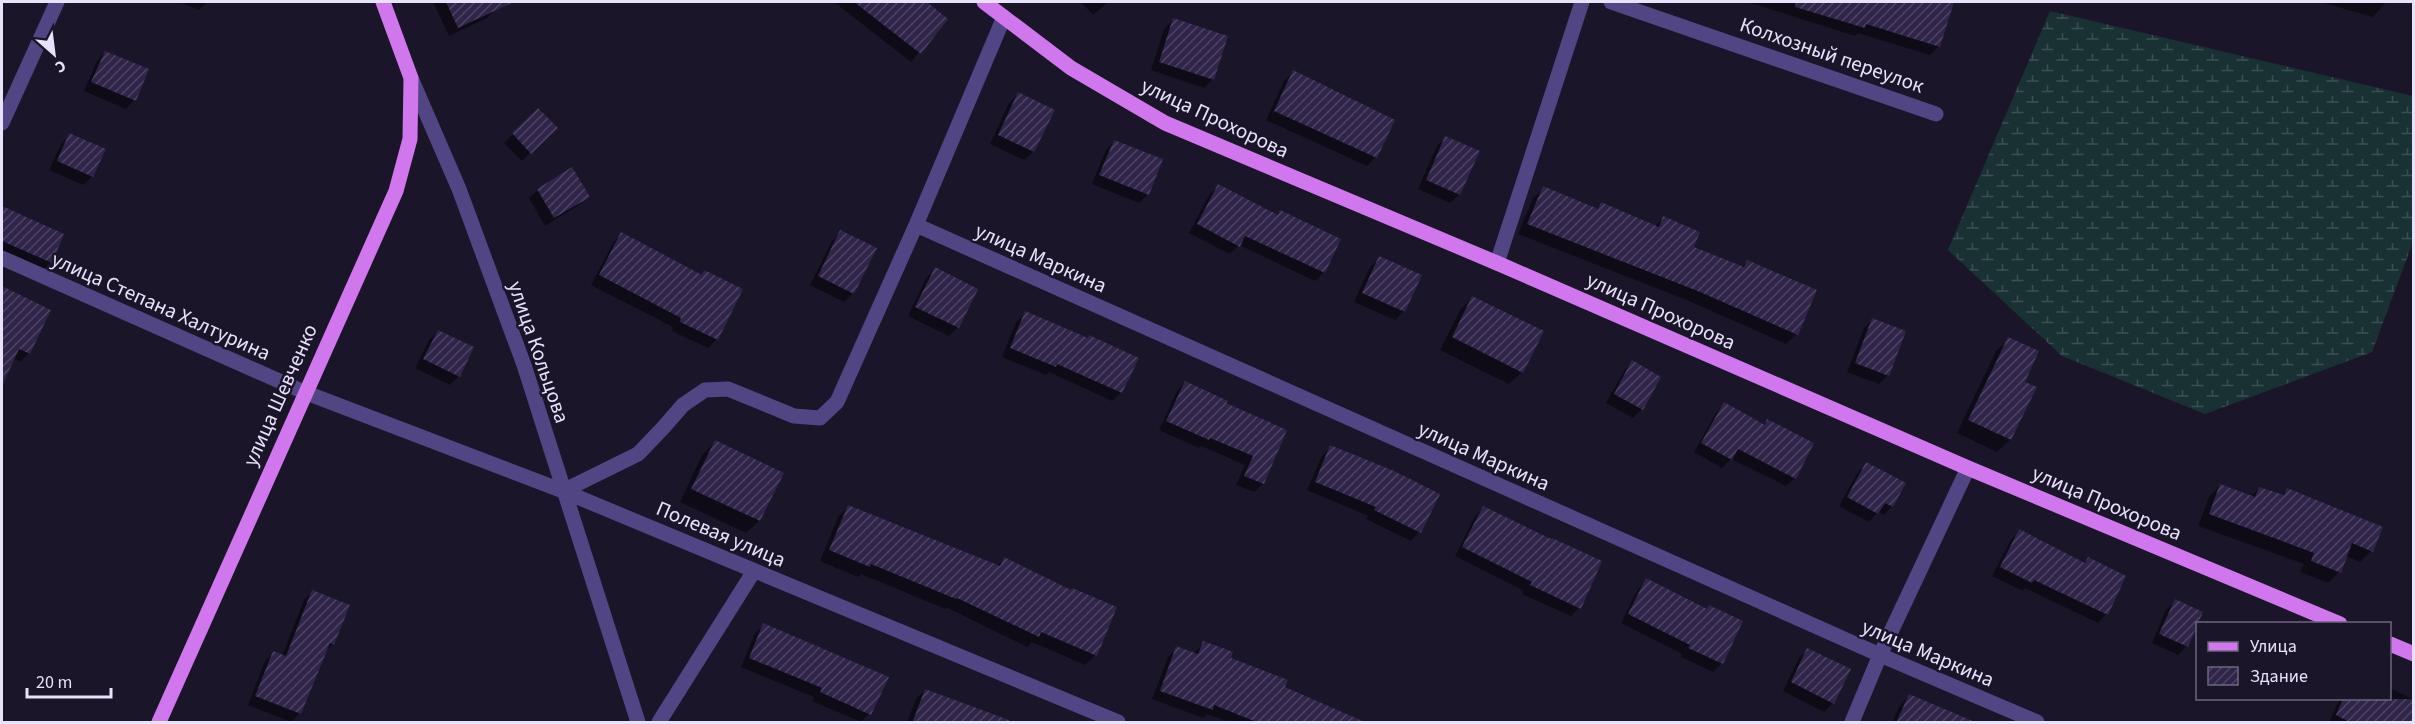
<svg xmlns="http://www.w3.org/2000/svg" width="2415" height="724" viewBox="0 0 2415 724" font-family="'Source Sans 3',sans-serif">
<defs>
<pattern id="wetland-marsh" width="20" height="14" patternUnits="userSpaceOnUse" patternTransform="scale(1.5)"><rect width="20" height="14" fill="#193133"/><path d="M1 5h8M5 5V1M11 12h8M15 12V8" fill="none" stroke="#3a4f51"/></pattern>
<pattern id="building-hatch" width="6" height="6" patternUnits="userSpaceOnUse" patternTransform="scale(1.5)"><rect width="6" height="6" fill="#302448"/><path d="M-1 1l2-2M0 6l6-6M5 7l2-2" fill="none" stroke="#4e4463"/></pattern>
</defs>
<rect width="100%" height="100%" fill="#1b152a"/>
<path fill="url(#wetland-marsh)" d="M 2050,11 L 2413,96 L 2413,242 L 2372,352 L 2205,414 L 2062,356 L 1948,250 Z"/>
<path fill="#0007" d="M 179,2 L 207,2 L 199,10 Z
M 433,2 L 492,2 L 496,9 L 487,18 L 449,36 Z
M 834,2 L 924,2 L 946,19 L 911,62 Z
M 1081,2 L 1108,2 L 1093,15 Z
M 1748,2 L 1942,2 L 1951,4 L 1939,46 L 1930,55 L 1858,33 L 1855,36 Z
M 2320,2 L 2386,2 L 2373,17 Z
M 1173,20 L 1213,79 L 1204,88 L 1151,70 L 1164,29 Z
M 105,52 L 134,100 L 126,109 L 84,91 L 97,61 Z
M 1293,72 L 1375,157 L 1367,166 L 1266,120 L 1284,81 Z
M 1018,94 L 1033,152 L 1024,160 L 990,144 L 1009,103 Z
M 538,110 L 556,128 L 522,161 L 504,143 Z
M 70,135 L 92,176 L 83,185 L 49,170 L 61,144 Z
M 1446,137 L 1478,151 L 1459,195 L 1450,203 L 1418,189 L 1437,146 Z
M 1114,141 L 1148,194 L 1139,203 L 1092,184 L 1106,150 Z
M 1218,186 L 1276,216 L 1280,212 L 1324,272 L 1315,281 L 1239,245 L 1230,254 L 1189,233 L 1209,195 Z
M 1544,188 L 1595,210 L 1601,204 L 1655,227 L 1663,218 L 1692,247 L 1742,267 L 1747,261 L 1796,334 L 1786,344 L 1689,301 L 1518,234 L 1533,198 Z
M 538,190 L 588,197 L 579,205 L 545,226 L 529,198 Z
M 6,210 L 51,262 L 42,271 L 2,253 L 2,215 Z
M 841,232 L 853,293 L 844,302 L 810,285 L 832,241 Z
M 621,234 L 701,276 L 705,272 L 741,290 L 717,339 L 708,348 L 672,331 L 673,327 L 591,285 L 613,243 Z
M 1379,258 L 1404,311 L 1395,320 L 1354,302 L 1370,267 Z
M 935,269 L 958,327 L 949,336 L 908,316 L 926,278 Z
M 2,288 L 49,310 L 29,353 L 20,362 L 13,358 L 2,382 Z
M 1473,297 L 1522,372 L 1509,384 L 1440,350 L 1460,310 Z
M 1025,313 L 1121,392 L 1112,401 L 1049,372 L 1046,375 L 1002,357 L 1016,322 Z
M 1873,319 L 1888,375 L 1879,384 L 1847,372 L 1864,328 Z
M 438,332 L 459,376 L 450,385 L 415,368 L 429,340 Z
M 2009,339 L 2023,382 L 2035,388 L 2010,440 L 1997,452 L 1957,433 L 1996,351 Z
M 1633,362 L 1642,409 L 1633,418 L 1606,403 L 1624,371 Z
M 1185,382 L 1224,404 L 1286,430 L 1263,484 L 1254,492 L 1236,485 L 1245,465 L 1201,446 L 1199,448 L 1159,430 L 1177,391 Z
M 1724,404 L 1763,426 L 1768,421 L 1795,478 L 1786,486 L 1731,459 L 1722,468 L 1694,452 L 1716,413 Z
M 715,442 L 759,521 L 746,533 L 680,502 L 702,455 Z
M 1330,447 L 1438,494 L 1419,532 L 1411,541 L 1366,519 L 1368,516 L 1307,490 L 1322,456 Z
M 1867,464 L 1892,506 L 1884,515 L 1878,512 L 1869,522 L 1839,506 L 1858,472 Z
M 2220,486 L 2251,497 L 2259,488 L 2281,496 L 2287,489 L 2371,551 L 2360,562 L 2346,556 L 2339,572 L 2328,583 L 2300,572 L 2304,564 L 2198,526 L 2209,497 Z
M 848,507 L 996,567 L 1004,559 L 1096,655 L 1085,665 L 1032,642 L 1027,647 L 946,607 L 945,609 L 861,574 L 858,577 L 820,561 L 838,517 Z
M 1484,507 L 1579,608 L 1571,616 L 1522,594 L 1524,591 L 1455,556 L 1475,516 Z
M 2019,531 L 2084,563 L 2088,559 L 2106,614 L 2098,623 L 2025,588 L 2023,591 L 1992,576 L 2011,540 Z
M 1647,580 L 1706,610 L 1741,622 L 1721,664 L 1713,672 L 1681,657 L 1682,654 L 1621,623 L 1638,589 Z
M 312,592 L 333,644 L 325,652 L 300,713 L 291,722 L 248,705 L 265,661 L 274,652 L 282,656 L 304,600 Z
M 2175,601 L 2187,646 L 2178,655 L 2152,643 L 2166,610 Z
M 764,625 L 869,714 L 861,722 L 812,701 L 814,697 L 741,667 L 755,633 Z
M 1203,643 L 1283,688 L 1363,722 L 1229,722 L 1207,714 L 1203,718 L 1152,699 L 1168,657 L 1177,648 L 1194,654 Z
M 1808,650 L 1833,703 L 1824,712 L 1783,691 L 1799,658 Z
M 2390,688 L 2414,700 L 2414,722 L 2329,722 L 2340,698 L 2390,698 Z
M 925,690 L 969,722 L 907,722 L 916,699 Z
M 1909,696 L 1968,722 L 1892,722 L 1900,705 Z"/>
<path fill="url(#building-hatch)" d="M 446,2 L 514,2 L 458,28 Z
M 854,2 L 927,2 L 948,19 L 921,54 Z
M 1796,2 L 1954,2 L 1940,47 L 1866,24 L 1865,28 L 1795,7 Z
M 1173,18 L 1228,36 L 1214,80 L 1159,62 Z
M 105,51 L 149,69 L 136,101 L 91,82 Z
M 1293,70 L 1395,120 L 1377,158 L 1274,111 Z
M 1018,92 L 1055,110 L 1034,152 L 998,135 Z
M 538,108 L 558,128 L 531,154 L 512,133 Z
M 69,133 L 106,149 L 93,177 L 57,161 Z
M 1445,136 L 1480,151 L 1460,195 L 1426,180 Z
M 1114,140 L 1163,159 L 1149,195 L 1099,175 Z
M 572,167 L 590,197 L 554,218 L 537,189 Z
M 1218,184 L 1278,215 L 1280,210 L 1341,239 L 1325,273 L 1245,236 L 1240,247 L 1197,224 Z
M 1543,186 L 1598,209 L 1601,202 L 1659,227 L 1663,216 L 1700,232 L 1694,247 L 1744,267 L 1747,260 L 1817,290 L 1798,335 L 1700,292 L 1527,224 Z
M 2,206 L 64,234 L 52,263 L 2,241 Z
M 840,230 L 877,248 L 854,294 L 818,276 Z
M 621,232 L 702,275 L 704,270 L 743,289 L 718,340 L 680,322 L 681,318 L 599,275 Z
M 1379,256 L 1422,275 L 1405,312 L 1362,293 Z
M 935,267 L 978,289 L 959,328 L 915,307 Z
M 2,286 L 51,310 L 30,354 L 19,349 L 2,386 Z
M 1472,296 L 1544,331 L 1523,373 L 1452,337 Z
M 1025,311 L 1088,338 L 1089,335 L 1139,358 L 1122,393 L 1057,364 L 1056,367 L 1010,348 Z
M 1872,318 L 1906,331 L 1889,376 L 1855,363 Z
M 438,330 L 474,347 L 460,377 L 423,359 Z
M 2008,337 L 2039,351 L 2025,382 L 2037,387 L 2011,440 L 1968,420 Z
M 1632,360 L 1661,377 L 1643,410 L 1614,394 Z
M 1185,381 L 1228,401 L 1226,403 L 1287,430 L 1264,484 L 1244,476 L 1253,456 L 1210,438 L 1209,440 L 1166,421 Z
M 1724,402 L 1765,425 L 1767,419 L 1814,443 L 1796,479 L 1738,449 L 1732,460 L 1701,443 Z
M 715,440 L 784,473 L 760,521 L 691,489 Z
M 1330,445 L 1394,471 L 1440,494 L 1421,533 L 1374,510 L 1376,507 L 1315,482 Z
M 1866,462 L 1906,483 L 1893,507 L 1885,503 L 1878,514 L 1847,497 Z
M 2220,484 L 2255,497 L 2259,487 L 2284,495 L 2287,488 L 2383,527 L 2373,552 L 2352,543 L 2341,573 L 2311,561 L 2314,553 L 2209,514 Z
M 848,505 L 1000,566 L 1004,557 L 1071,590 L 1072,588 L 1117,607 L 1097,656 L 1041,632 L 1039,637 L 957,598 L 956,599 L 871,564 L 870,567 L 829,550 Z
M 1483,506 L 1551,539 L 1552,538 L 1602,561 L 1581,609 L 1530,585 L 1532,582 L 1462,547 Z
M 2019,529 L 2085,563 L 2088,557 L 2126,576 L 2108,615 L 2034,580 L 2032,583 L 2000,567 Z
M 1646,578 L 1707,609 L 1709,605 L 1743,621 L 1723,664 L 1688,648 L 1690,645 L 1628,614 Z
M 312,590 L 350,605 L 334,645 L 330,643 L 301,714 L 255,696 L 273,651 L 286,656 Z
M 2175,599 L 2203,612 L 2188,647 L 2159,634 Z
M 763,623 L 889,677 L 871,715 L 820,692 L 822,688 L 749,658 Z
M 1203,641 L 1233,652 L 1231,658 L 1288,680 L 1285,687 L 1367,723 L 1259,723 L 1214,705 L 1213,710 L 1160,691 L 1176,646 L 1198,654 Z
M 1807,648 L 1851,669 L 1834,704 L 1791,682 Z
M 925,689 L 1009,720 L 1009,723 L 912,723 Z
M 1909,694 L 1975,722 L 1975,723 L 1896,723 Z
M 2343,699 L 2414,699 L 2414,723 L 2351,723 L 2336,715 Z"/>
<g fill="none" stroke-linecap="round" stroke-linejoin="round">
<path stroke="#514683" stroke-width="15" d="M 1611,2 L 1936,114
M 411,78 L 459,189 L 524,365 L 638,722
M 2,123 L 57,2
M 916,225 L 1880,655 L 2037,722
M 2,258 L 304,392 L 563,491 L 1118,722
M 1497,263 L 1582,2
M 563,491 L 638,454 L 662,429 L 683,405 L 705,390 L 728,389 L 794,416 L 820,418 L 837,402 L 916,225 L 1004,17
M 659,722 L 754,571
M 1852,722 L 1880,655 L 1968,468"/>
<path stroke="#d077ed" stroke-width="15" d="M 984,2 L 1071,68 L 1165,123 L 1497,263 L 1968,468 L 2340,624
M 2390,644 L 2414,654
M 159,722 L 396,191 L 410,139 L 411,78 L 383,2"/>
</g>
<g text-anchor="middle" stroke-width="5" stroke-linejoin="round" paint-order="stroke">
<g font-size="21" fill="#e8e2fb" stroke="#1b152a">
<text transform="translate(1832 55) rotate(19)" y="7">Колхозный переулок</text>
<text transform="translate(1215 118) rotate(25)" y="7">улица Прохорова</text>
<text transform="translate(1041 258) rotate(24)" y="7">улица Маркина</text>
<text transform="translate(161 306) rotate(24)" y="7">улица Степана Халтурина</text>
<text transform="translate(1661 311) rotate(24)" y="7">улица Прохорова</text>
<text transform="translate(539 352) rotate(71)" y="7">улица Кольцова</text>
<text transform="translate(280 395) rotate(-66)" y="7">улица Шевченко</text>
<text transform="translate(1484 456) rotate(24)" y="7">улица Маркина</text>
<text transform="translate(2107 503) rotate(23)" y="7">улица Прохорова</text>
<text transform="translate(721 534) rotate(23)" y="7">Полевая улица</text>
<text transform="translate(1928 653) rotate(23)" y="7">улица Маркина</text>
</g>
</g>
<rect width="2415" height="724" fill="none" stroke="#e8e2fb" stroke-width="6"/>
<rect x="2196" y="622" width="195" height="78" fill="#1b152a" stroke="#6d677e" stroke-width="1.5"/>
<rect x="2208" y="642" width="30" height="9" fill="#d077ed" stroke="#6d677e" stroke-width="1.5"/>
<text x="2250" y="652" font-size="18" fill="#e8e2fb">Улица</text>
<rect x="2208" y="667" width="30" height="18" fill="url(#building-hatch)" stroke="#6d677e" stroke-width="1.5"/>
<text x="2250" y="682" font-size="18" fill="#e8e2fb">Здание</text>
<g transform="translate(54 54) rotate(152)" stroke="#1b152a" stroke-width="4.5" paint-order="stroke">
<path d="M0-4.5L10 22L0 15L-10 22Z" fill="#e8e2fb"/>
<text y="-9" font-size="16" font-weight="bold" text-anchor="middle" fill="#e8e2fb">С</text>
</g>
<path d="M27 688v9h84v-9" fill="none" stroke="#e8e2fb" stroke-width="3"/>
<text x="36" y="688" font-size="18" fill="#e8e2fb" stroke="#1b152a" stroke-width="4.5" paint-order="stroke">20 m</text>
</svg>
